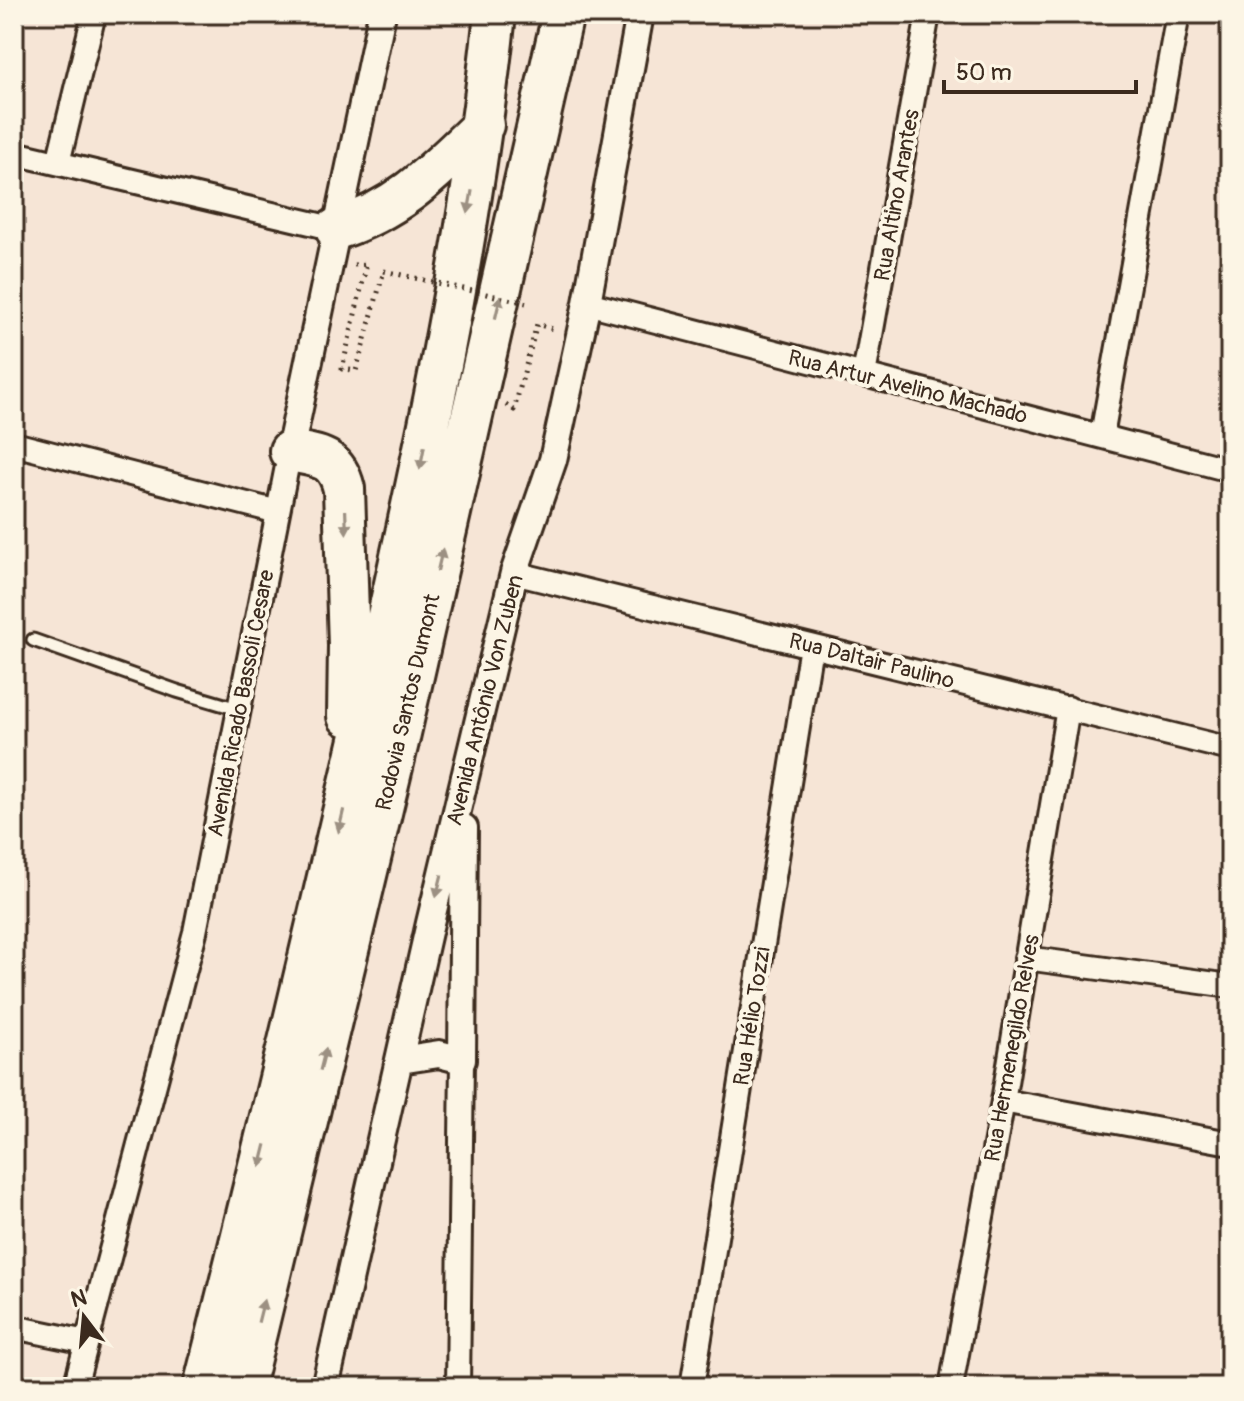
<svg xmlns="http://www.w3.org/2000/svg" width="1244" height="1401" viewBox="0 0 1244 1401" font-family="Pangolin,sans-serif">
<rect width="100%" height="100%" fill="#f6e5d6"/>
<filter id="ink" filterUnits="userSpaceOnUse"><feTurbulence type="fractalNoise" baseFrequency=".0125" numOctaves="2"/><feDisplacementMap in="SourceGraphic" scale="16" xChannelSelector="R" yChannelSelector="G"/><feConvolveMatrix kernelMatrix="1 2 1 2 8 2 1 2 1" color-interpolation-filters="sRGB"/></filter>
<g filter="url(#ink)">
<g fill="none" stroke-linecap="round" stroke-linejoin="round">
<g stroke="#3b2a1e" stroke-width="17">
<path id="service" d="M 33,640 L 177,691 L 238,709"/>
</g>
<g stroke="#3b2a1e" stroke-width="28">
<path id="minor" d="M 14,153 L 336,229
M 58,163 L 94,14
M 587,303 L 1230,470
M 864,375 L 928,14
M 1102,435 L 1178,14
M 14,444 L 278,512
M 514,573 L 1230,749
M 1026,958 L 1230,986
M 1003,1101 L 1230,1143
M 14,1327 L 86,1342
M 75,1387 L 195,932 L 290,451
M 458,1387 L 462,1060
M 692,1387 L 811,646
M 951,1387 L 1003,1101 L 1068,708"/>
</g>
<g stroke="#3b2a1e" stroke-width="32">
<path id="tertiary" d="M 290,451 L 382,14
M 400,1060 L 439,1054 L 462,1060 L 464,828
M 325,1387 L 430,923 L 514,573 L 553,460 L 587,303 L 640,14"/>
</g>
<g stroke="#3b2a1e" stroke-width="46">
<path id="motorway" d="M 336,229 C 400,209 436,170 483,125
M 290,451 C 319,457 336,456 344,489 L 349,646 L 348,716
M 204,1387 C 262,1159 316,930 369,701 C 420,474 471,245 495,14
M 243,1387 L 398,742 L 563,14"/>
</g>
<path stroke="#3b2a1e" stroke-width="5" stroke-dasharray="2 6" stroke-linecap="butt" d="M 354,265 L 367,264 L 342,369 L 356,371 L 384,271
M 506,405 L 514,410 L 537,324 L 556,330"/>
<use href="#service" stroke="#fcf5e5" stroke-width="11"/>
<use href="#minor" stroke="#fcf5e5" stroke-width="22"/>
<use href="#tertiary" stroke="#fcf5e5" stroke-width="26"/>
<use href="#motorway" stroke="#fcf5e5" stroke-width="40"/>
<path stroke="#3b2a1e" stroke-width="5" stroke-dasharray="2 6" stroke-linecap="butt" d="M 384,271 L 526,303"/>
</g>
<defs><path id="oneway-solid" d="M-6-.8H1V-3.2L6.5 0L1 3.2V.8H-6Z" transform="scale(2)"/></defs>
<g fill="#9c9082">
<use href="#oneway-solid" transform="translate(470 202) rotate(100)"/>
<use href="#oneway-solid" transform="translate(498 307) rotate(-77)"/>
<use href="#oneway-solid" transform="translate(422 458) rotate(101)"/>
<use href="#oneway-solid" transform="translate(346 522) rotate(88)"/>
<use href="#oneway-solid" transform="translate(440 560) rotate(-77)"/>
<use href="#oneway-solid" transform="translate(341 821) rotate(103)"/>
<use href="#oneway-solid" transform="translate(439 886) rotate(104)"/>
<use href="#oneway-solid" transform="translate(323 1059) rotate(-76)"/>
<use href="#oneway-solid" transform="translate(263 1156) rotate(104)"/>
<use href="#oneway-solid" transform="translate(261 1311) rotate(-76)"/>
</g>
</g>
<g text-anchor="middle" stroke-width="8" stroke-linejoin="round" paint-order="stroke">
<g font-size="22" fill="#3b2a1e" stroke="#fcf5e5">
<text transform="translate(896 195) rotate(-80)" y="8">Rua Altino Arantes</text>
<text transform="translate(908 386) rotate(14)" y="8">Rua Artur Avelino Machado</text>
<text transform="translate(872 660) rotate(14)" y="8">Rua Daltair Paulino</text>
<text transform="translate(484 700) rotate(-76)" y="8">Avenida Antônio Von Zuben</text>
<text transform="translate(407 702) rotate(-77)" y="8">Rodovia Santos Dumont</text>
<text transform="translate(240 703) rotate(-79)" y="8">Avenida Ricado Bassoli Cesare</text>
<text transform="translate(751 1016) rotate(-81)" y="8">Rua Hélio Tozzi</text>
<text transform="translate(1011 1048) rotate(-80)" y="8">Rua Hermenegildo Relves</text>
</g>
</g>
<rect width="1244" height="1401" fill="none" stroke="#fcf5e5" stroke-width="48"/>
<rect x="24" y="24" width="1196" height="1353" fill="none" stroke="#3b2a1e" stroke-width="3" filter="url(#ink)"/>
<g transform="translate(84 1317) rotate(344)" stroke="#fcf5e5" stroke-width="6" paint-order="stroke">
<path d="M0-6L14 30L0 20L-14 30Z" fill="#3b2a1e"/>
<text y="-12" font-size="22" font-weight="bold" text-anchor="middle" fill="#3b2a1e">N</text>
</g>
<path d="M944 80v12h192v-12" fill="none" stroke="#3b2a1e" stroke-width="4"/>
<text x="956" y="80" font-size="24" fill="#3b2a1e" stroke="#fcf5e5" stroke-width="6" paint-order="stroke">50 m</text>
</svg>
